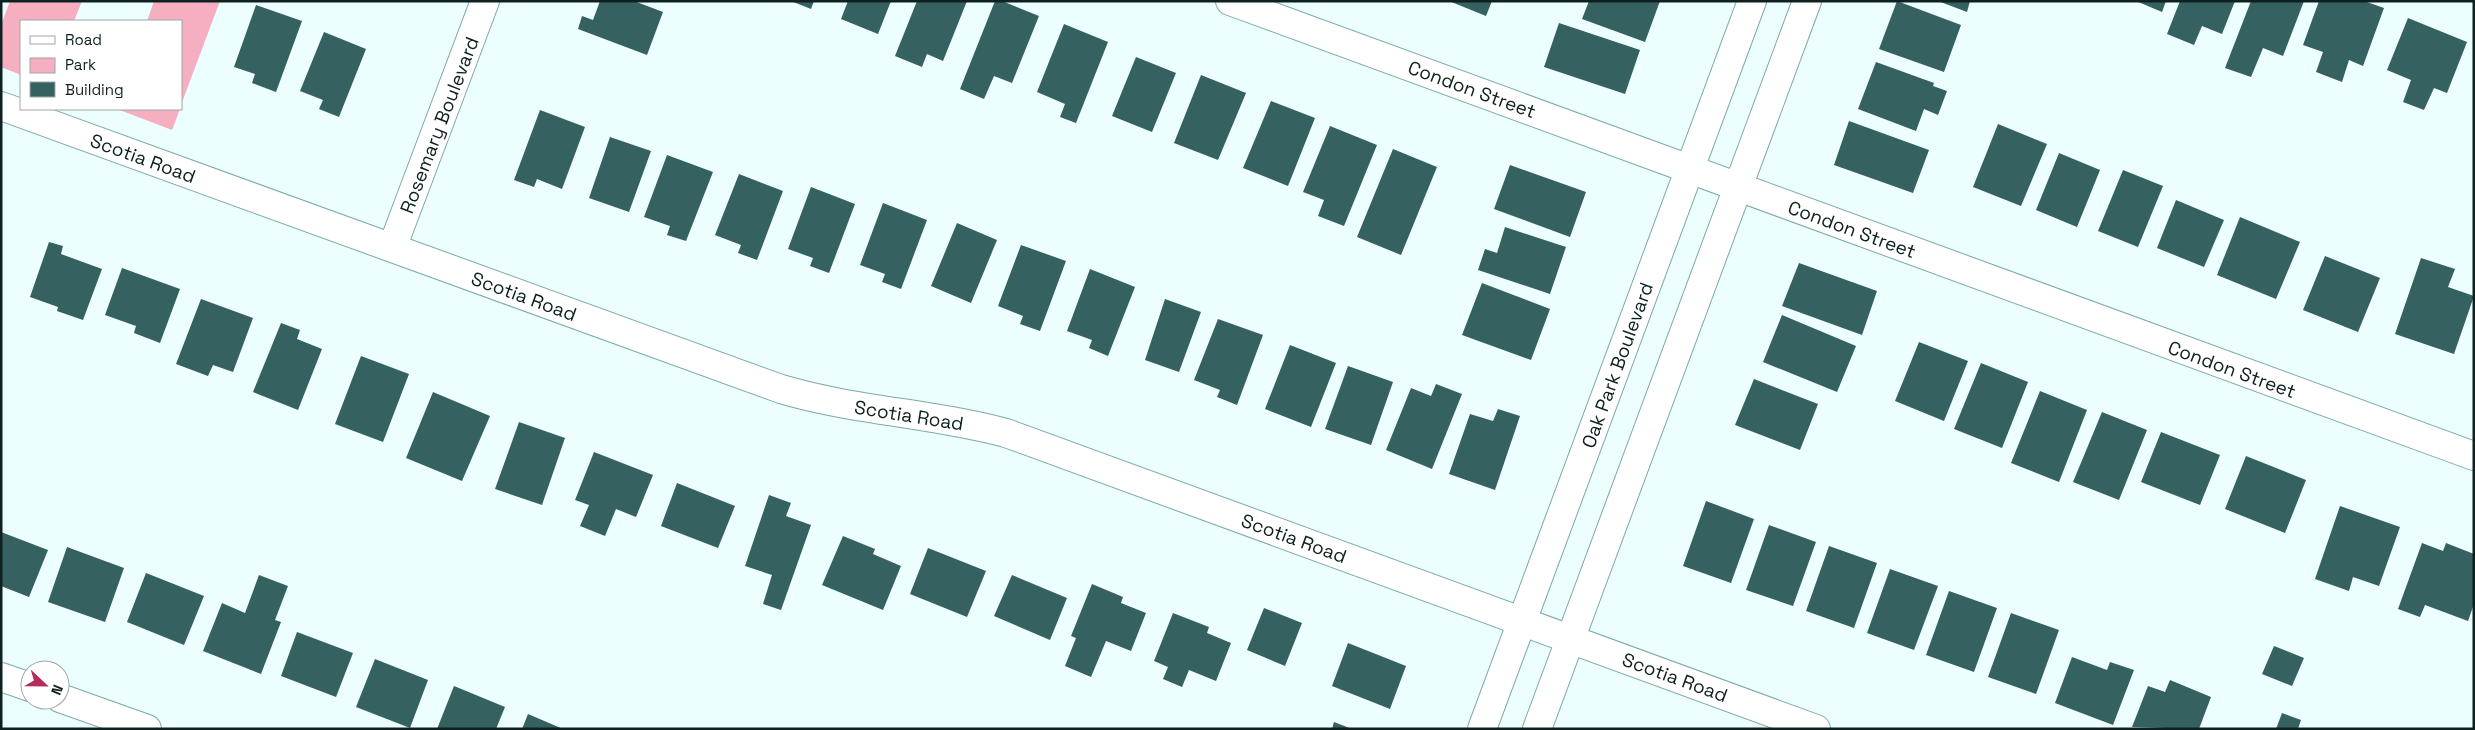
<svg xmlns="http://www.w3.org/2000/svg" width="2475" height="730" viewBox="0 0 2475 730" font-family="'Space Grotesk',sans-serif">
<rect width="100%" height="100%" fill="#ecfefe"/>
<path fill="#f6afc1" d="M 10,1 L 82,1 L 74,21 L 21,21 L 21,75 L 1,67 L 1,25 Z
M 154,1 L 220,1 L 181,105 L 181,21 L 147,21 Z
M 117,109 L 180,109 L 172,130 Z"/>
<path fill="#366161" d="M 600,1 L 634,1 L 663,12 L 647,55 L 578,29 L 582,16 L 593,20 Z
M 791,1 L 814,1 L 811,9 Z
M 848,1 L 891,1 L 878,34 L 841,19 Z
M 917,1 L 967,1 L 943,61 L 927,54 L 922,67 L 895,56 Z
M 995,1 L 1002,1 L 1039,16 L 1012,83 L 994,76 L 984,99 L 960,89 Z
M 1449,1 L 1492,1 L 1486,16 Z
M 1589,1 L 1660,1 L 1645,42 L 1582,19 Z
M 1897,1 L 1961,25 L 1944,72 L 1879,49 Z
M 1938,1 L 1970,1 L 1967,12 Z
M 2136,1 L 2166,1 L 2162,12 Z
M 2180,1 L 2235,1 L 2222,34 L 2202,26 L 2194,45 L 2167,34 Z
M 2251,1 L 2304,1 L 2283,56 L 2263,48 L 2251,77 L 2225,68 Z
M 2319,1 L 2364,1 L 2384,8 L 2363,66 L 2349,60 L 2342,82 L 2316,72 L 2323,52 L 2303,45 Z
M 256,5 L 302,21 L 276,92 L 252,83 L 255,74 L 234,67 Z
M 2408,18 L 2467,42 L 2447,93 L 2434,88 L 2424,110 L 2403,102 L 2411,80 L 2387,70 Z
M 1559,23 L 1640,50 L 1625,94 L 1544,67 Z
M 1064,24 L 1108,42 L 1076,123 L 1060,117 L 1065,104 L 1037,92 Z
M 324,32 L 366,49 L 339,117 L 319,109 L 323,100 L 300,91 Z
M 1136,57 L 1176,73 L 1152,132 L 1112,116 Z
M 1876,62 L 1934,83 L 1933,86 L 1947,91 L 1938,115 L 1924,109 L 1916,131 L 1858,109 Z
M 1201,75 L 1246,93 L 1218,160 L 1174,143 Z
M 1271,101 L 1315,118 L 1288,186 L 1243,168 Z
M 540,110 L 585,127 L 562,189 L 537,179 L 534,187 L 514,180 Z
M 1849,121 L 1929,150 L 1913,193 L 1834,165 Z
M 1998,124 L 2047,144 L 2021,206 L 1973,187 Z
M 1330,126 L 1377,145 L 1344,226 L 1318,216 L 1324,200 L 1303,192 Z
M 610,137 L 651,151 L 629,212 L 589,198 Z
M 1393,149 L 1437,167 L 1401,255 L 1357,237 Z
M 2059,153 L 2100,170 L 2077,227 L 2036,210 Z
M 667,155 L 713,172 L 686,241 L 667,235 L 670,226 L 644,217 Z
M 1510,165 L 1586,192 L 1570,237 L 1494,209 Z
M 2123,170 L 2163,186 L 2138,247 L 2098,231 Z
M 739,174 L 783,191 L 757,260 L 738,253 L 741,245 L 715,235 Z
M 811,187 L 855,204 L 829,273 L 810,266 L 813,258 L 788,249 Z
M 2176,200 L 2224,220 L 2204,267 L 2157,248 Z
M 883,203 L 927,220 L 901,289 L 882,282 L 885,274 L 860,265 Z
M 2240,217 L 2300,242 L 2276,299 L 2217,275 Z
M 957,223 L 997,240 L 971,303 L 931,286 Z
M 1505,227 L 1566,247 L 1550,294 L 1478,270 L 1485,249 L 1497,253 Z
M 49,242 L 63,246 L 61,254 L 102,269 L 83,320 L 57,311 L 58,307 L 30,297 Z
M 1021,245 L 1066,261 L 1040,331 L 1020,324 L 1023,316 L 998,306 Z
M 2325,256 L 2380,278 L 2358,332 L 2303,310 Z
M 2421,258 L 2455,269 L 2448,287 L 2474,296 L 2454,354 L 2395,334 Z
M 1799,263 L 1877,291 L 1862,335 L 1782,306 Z
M 122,268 L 180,289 L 160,343 L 134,333 L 136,326 L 105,315 Z
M 1090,269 L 1135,287 L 1108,356 L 1089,348 L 1092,340 L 1067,331 Z
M 1482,283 L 1550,309 L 1531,360 L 1462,335 Z
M 201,299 L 253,318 L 233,372 L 213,365 L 208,376 L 176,364 Z
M 1165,299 L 1201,312 L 1179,372 L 1145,360 Z
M 1782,315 L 1856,346 L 1837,392 L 1763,362 Z
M 1218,319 L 1263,335 L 1237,405 L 1217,397 L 1220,390 L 1194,380 Z
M 281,323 L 300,330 L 297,339 L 322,349 L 298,410 L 253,392 Z
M 1919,342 L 1968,361 L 1944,421 L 1895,401 Z
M 1290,345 L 1336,363 L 1311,427 L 1265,409 Z
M 361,356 L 409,374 L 383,442 L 335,424 Z
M 1981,363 L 2028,382 L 2002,448 L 1954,429 Z
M 1348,366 L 1393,382 L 1371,445 L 1325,429 Z
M 1754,379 L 1818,404 L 1800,450 L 1735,425 Z
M 1436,384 L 1462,394 L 1432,469 L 1386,450 L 1411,388 L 1431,396 Z
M 2040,391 L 2087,410 L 2059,482 L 2011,463 Z
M 433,392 L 490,416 L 462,481 L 406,458 Z
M 1498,409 L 1520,416 L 1495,490 L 1449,474 L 1470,414 L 1493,421 Z
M 2102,412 L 2147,430 L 2119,500 L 2073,482 Z
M 519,422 L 565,438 L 542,505 L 495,489 Z
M 2161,432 L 2220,455 L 2200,505 L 2141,482 Z
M 594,452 L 653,475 L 636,517 L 616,509 L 605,536 L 580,526 L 589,505 L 575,500 Z
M 2246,456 L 2306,480 L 2285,533 L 2225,509 Z
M 677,483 L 735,506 L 718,548 L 661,526 Z
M 769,495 L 791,503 L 786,516 L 811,525 L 781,610 L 763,604 L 772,575 L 745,566 Z
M 1706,501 L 1754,519 L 1731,583 L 1683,566 Z
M 2340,506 L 2400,527 L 2379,586 L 2353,577 L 2349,591 L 2315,579 Z
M 1769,525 L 1816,542 L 1793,606 L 1746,590 Z
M 1,532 L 48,550 L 29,597 L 1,586 Z
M 843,536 L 875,549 L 873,554 L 901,566 L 883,610 L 822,585 Z
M 2422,543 L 2443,551 L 2446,543 L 2474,554 L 2474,604 L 2468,621 L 2425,605 L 2420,617 L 2398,609 Z
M 1829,546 L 1877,563 L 1854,628 L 1806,611 Z
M 67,547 L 124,568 L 105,622 L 48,602 Z
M 928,548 L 986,571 L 967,617 L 910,594 Z
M 1890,569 L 1938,586 L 1914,650 L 1867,633 Z
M 146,573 L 204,596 L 184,645 L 127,622 Z
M 259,575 L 288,586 L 275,620 L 281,622 L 261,674 L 203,651 L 222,603 L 245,613 Z
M 1012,575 L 1067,598 L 1050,640 L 994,616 Z
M 1092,584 L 1123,597 L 1121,603 L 1146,613 L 1131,651 L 1106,641 L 1091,677 L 1065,666 L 1076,638 L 1071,636 Z
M 1949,591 L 1997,608 L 1974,672 L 1926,655 Z
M 1264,608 L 1302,623 L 1285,666 L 1247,650 Z
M 1173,613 L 1209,627 L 1207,633 L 1231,643 L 1216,681 L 1189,670 L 1182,687 L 1163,679 L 1168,667 L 1154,661 Z
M 2011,613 L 2059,630 L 2036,694 L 1988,677 Z
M 297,632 L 353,653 L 336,697 L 281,676 Z
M 1348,643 L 1406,666 L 1390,709 L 1332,686 Z
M 2274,646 L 2304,658 L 2292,686 L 2262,674 Z
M 2072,657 L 2107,670 L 2110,662 L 2134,670 L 2113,725 L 2055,703 Z
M 375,659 L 428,680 L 410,728 L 356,707 Z
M 2170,680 L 2211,697 L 2199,729 L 2132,727 L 2148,686 L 2165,692 Z
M 454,686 L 505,707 L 496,729 L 437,729 Z
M 2282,713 L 2301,720 L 2298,729 L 2276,729 Z
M 528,714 L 563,729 L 522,729 Z
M 1334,722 L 1352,729 L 1332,729 Z"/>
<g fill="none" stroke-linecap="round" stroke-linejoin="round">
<g stroke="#7ca9a9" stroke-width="30">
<path id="minor" d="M 1230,1 L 2474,456
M 1,106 L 781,389 C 855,411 932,413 1006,433 L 1816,729
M 392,248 L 485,1
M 1,677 L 30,687
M 60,698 L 147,729
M 1482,729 L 1752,1
M 1537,729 L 1807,1"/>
</g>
<use href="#minor" stroke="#fff" stroke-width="28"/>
</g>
<g text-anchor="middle" stroke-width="5" stroke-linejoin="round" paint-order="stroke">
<g font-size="19" fill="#0e2020" stroke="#fff">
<text transform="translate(1472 89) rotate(20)" y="7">Condon Street</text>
<text transform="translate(439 125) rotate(-69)" y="7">Rosemary Boulevard</text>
<text transform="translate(143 158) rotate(20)" y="7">Scotia Road</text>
<text transform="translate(1852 229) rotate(20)" y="7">Condon Street</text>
<text transform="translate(524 296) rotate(20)" y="7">Scotia Road</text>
<text transform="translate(1617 365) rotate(-70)" y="7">Oak Park Boulevard</text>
<text transform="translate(2232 369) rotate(20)" y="7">Condon Street</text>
<text transform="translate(909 415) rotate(9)" y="7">Scotia Road</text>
<text transform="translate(1294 538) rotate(20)" y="7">Scotia Road</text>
<text transform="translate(1675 677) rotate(20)" y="7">Scotia Road</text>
</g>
</g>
<rect width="2475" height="730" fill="none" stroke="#0e2020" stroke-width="5"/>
<rect x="20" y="20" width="162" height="90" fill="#ffffff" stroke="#9fa6a6"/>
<rect x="30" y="36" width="25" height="8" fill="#ffffff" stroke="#9fa6a6"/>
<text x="65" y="45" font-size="15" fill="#0e2020">Road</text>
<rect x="30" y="58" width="25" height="15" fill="#f6afc1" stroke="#9fa6a6"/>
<text x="65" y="70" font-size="15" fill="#0e2020">Park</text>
<rect x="30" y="82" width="25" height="15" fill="#366161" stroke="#9fa6a6"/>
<text x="65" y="95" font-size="15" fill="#0e2020">Building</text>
<g transform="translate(45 685) rotate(112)"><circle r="24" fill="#ffffff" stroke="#9fa6a6"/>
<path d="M0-4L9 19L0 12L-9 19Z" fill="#b62a61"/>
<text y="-8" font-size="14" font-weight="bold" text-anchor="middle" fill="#0e2020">N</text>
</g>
</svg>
